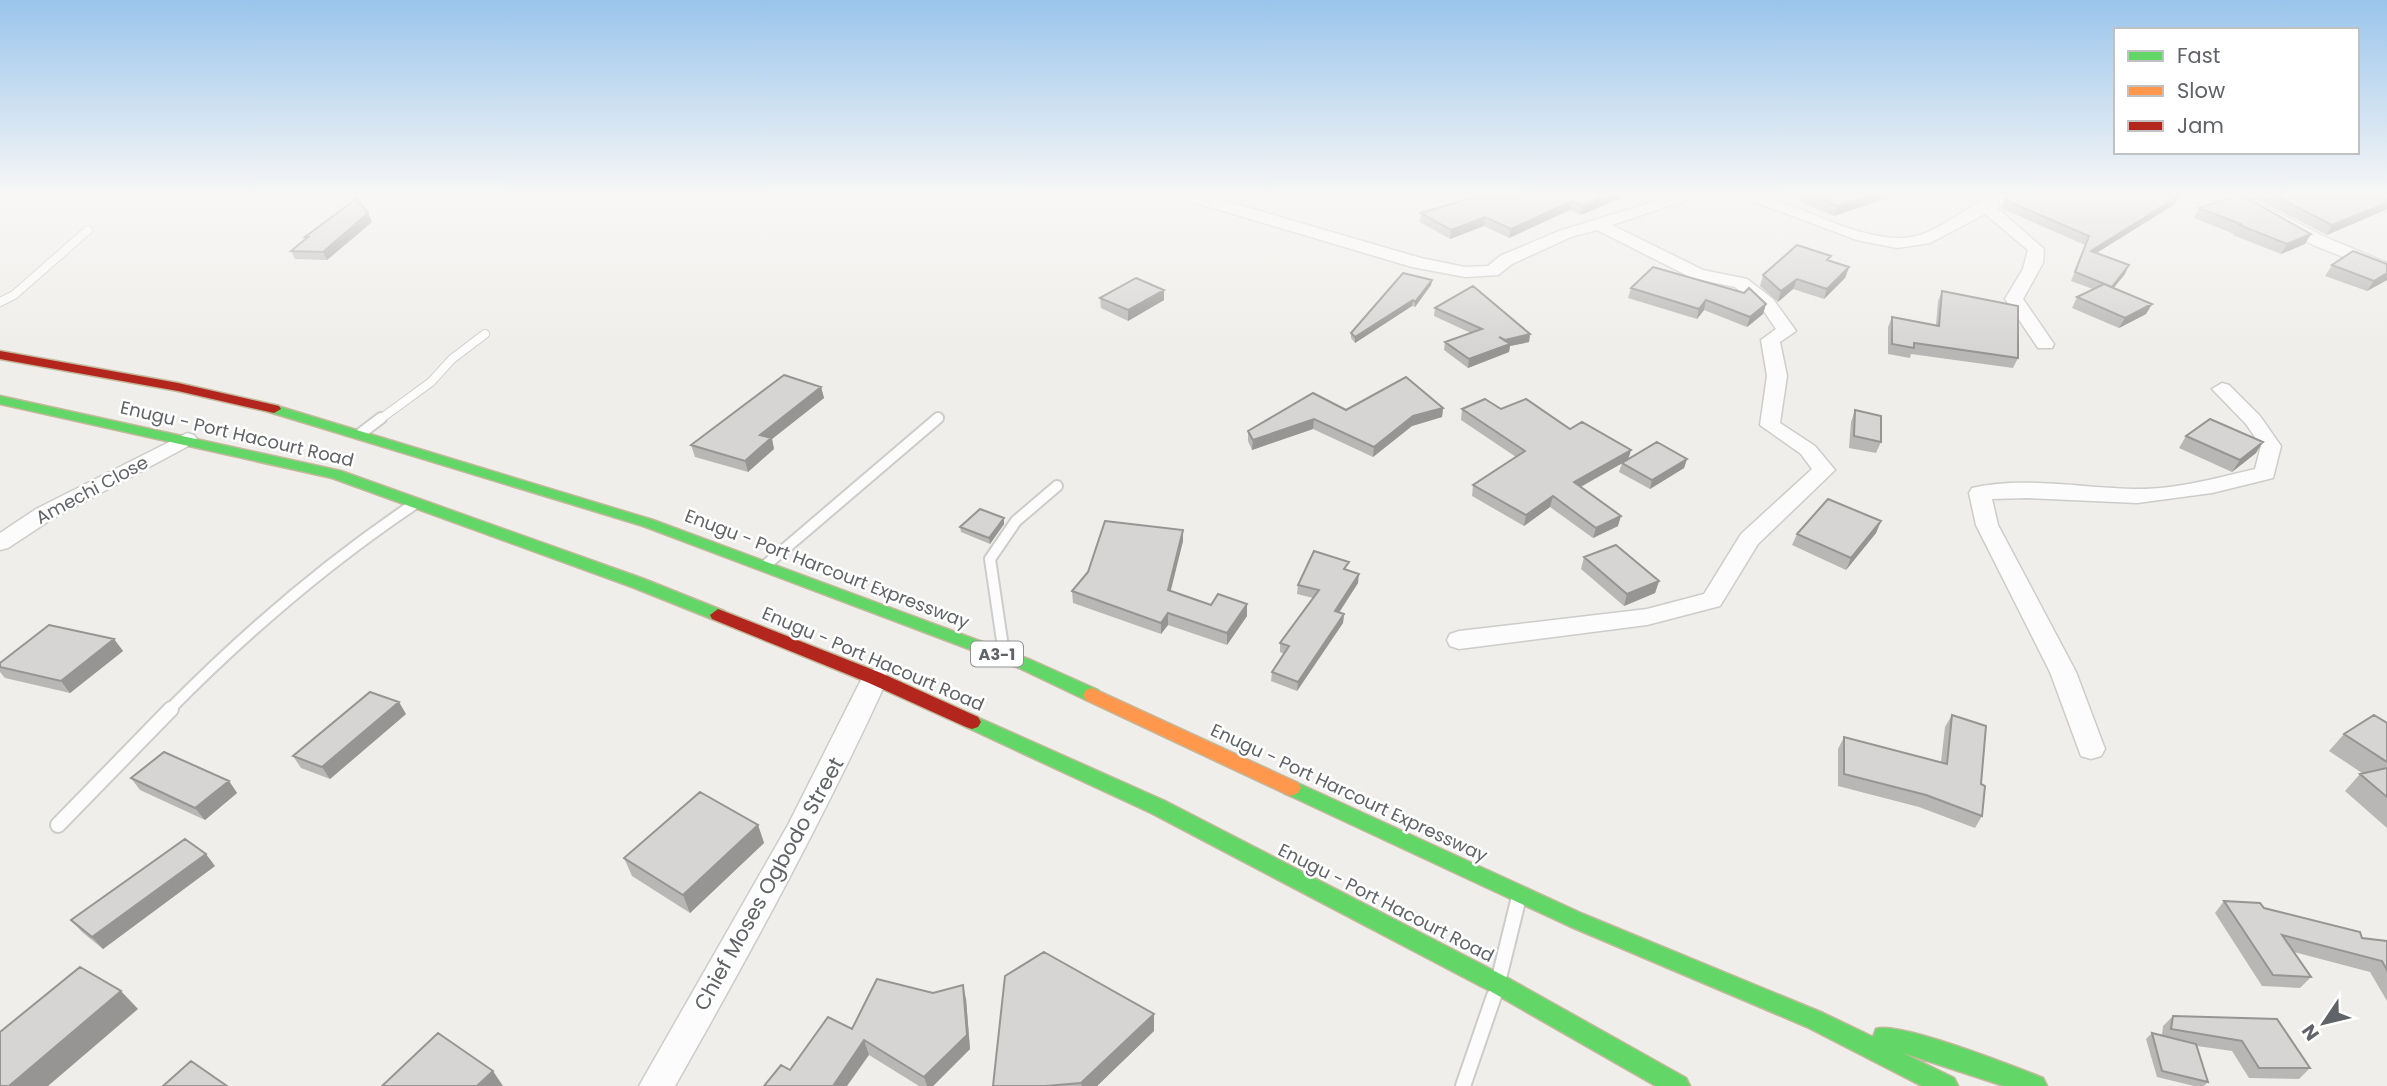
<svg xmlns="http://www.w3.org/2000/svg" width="2387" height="1086" viewBox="0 0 2387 1086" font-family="Poppins,sans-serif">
<rect width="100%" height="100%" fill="#efeeea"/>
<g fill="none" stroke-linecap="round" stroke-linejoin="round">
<g stroke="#cccccb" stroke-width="10">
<path id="lane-far2" d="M 0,302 L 14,295 L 88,230
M 379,420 L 431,382 L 452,359 L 485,334
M 935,420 L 938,418"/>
</g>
<g stroke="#cccccb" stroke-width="14">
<path id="lane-far1" d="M 360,434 L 381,418
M 767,564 L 938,418
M 1004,654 L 990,559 L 1016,521 L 1057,486
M 169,710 C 244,634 324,565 413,505"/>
</g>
<g stroke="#cccccb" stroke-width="18">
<path id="lane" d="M 58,825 L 171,709
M 1500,974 L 1518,901
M 1463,1086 L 1494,996"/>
</g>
<g stroke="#cccccb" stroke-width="3">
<path id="street" d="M 1178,195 L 1205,195 L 1421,258 L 1465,267 L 1488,266 L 1500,256 L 1559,231 L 1676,195 L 1701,195 L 1612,225 L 1703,270 L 1747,279 L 1773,299 L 1796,331 L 1780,342 L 1787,376 L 1780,423 L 1815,446 L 1835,470 L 1758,544 L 1720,606 L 1647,625 L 1459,649 L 1450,646 L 1447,640 L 1450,634 L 1459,631 L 1647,609 L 1704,594 L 1741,534 L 1812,469 L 1801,454 L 1760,425 L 1767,376 L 1761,340 L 1776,329 L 1761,307 L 1735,287 L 1692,278 L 1597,230 L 1571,237 L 1512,264 L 1498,275 L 1465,277 L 1412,267 L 1179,198 Z
M 1736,195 C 1792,195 1840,236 1897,238 C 1934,240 1961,207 1995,196 C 2001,194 2010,195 2016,195 L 1997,208 L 2044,249 L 2043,263 L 2023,299 L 2054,344 L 2052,348 L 2038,348 L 2005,299 L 2023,269 L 2028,250 L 1985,214 L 1930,243 L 1897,248 L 1857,240 Z
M 2223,195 L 2243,195 L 2325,237 L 2387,263 L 2387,274 L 2313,245 Z
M 2222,383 L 2229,385 L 2260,416 L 2281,446 L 2273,478 L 2212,493 L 2137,503 L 2027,498 L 1992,499 L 1998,525 L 2076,672 L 2105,749 L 2101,756 L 2091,759 L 2081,756 L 2050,672 L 1976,525 L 1969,493 L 1972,488 C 2021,476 2083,488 2133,489 C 2174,490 2217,478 2255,469 L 2261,446 L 2246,424 L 2212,389 Z
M 187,433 L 194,435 L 197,439 L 194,443 L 52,519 L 8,548 L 0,550 L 0,533 L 36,509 Z
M 875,669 L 884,671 L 888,678 C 824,818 751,952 675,1086 L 639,1086 L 788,825 L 862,678 L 866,671 Z"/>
</g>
<g stroke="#c3b89b" stroke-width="3">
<path id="fast" d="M 0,396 L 341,471 L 644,579 L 724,611 L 726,615 L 724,619 L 712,619 L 632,587 L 332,478 L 0,404 Z
M 274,405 L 653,520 L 1031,660 L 1098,690 L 1101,695 L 1098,700 L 1086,700 L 1019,668 L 643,526 L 269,412 L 267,409 Z
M 972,715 L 1165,801 L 1506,977 L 1686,1078 L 1690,1086 L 1656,1086 L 1490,991 L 1151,813 L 966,727 L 963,722 L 966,717 Z
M 1291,780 L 1583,914 L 1823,1013 L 1873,1037 L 1876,1029 C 1899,1021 2015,1067 2043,1078 L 2047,1086 L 2004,1086 L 1903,1053 L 1954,1078 L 1958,1086 L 1922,1086 L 1807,1027 L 1569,926 L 1284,793 L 1281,788 L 1284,783 Z"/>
</g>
<g stroke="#c3b89b" stroke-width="3">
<path id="slow" d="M 1092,688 L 1298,783 L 1301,788 L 1298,793 L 1291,796 L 1284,793 L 1086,700 L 1083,695 L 1086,690 Z"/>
</g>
<g stroke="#c3b89b" stroke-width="3">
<path id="jam" d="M 0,351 L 178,383 L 279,406 L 281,409 L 274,413 L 178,391 L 0,359 Z
M 718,609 L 881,673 L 978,717 L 981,722 L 978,727 L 972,729 L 966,727 L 869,683 L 712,619 L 710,615 Z"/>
</g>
<use href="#lane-far2" stroke="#fdfcfc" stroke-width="8"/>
<use href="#lane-far1" stroke="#fdfcfc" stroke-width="10"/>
<use href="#lane" stroke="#fdfcfc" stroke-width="14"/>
<use href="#street" fill="#fdfcfc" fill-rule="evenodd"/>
<use href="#fast" fill="#63d668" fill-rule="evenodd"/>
<use href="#slow" fill="#ff974d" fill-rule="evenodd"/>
<use href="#jam" fill="#b3261e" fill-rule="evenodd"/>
</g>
<path fill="#b8b7b5" d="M 1628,195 L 1581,215 L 1570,210 L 1509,238 L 1484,226 L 1450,239 L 1420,222 L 1421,213 Z
M 1802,195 L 1897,195 L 1834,216 L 1800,202 Z
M 2257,195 L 2377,195 L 2387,200 L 2387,208 L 2385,210 L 2327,235 L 2255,198 Z
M 2005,200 L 2175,204 L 2096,253 L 2125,274 L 2113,288 L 2152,304 L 2146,314 L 2119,328 L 2072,308 L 2077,297 L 2093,289 L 2071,281 L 2085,245 L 2001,208 Z
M 2199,208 L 2305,244 L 2281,254 L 2233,235 L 2234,234 L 2194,218 Z
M 372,222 L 327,260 L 295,259 L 291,251 L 306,239 L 305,237 Z
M 1829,261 L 1849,267 L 1845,278 L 1824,299 L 1793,289 L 1778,302 L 1760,286 L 1763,275 Z
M 2387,264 L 2387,280 L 2367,291 L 2325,276 L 2332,265 Z
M 1432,280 L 1431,285 L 1415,307 L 1412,306 L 1355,343 L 1351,338 L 1351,333 Z
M 1631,288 L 1766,304 L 1763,314 L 1747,327 L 1704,310 L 1697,319 L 1628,298 Z
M 1942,291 L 2018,358 L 2013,368 L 1911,354 L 1910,358 L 1888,354 L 1888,327 L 1892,317 L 1936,325 L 1938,301 Z
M 1100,298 L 1164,300 L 1128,321 L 1101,308 Z
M 1435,308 L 1530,334 L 1529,342 L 1510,346 L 1509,352 L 1468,368 L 1444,350 L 1445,342 L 1471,333 L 1434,316 Z
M 821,387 L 824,398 L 772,439 L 774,449 L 748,472 L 695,457 L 691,445 Z
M 1443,408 L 1442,417 L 1412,426 L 1373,457 L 1313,429 L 1252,450 L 1248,441 L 1248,431 L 1346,410 Z
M 1462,409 L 1501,409 L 1570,429 L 1631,450 L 1628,459 L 1687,459 L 1684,468 L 1650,489 L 1619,472 L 1622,463 L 1581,487 L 1618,526 L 1593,538 L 1550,507 L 1524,526 L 1472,496 L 1473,485 L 1516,457 L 1461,420 Z
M 1855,410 L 1881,442 L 1876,453 L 1849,448 L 1851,422 Z
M 2186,436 L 2256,453 L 2232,472 L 2179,448 Z
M 1881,521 L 1876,533 L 1846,570 L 1792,545 L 1797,534 Z
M 1004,524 L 990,544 L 961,532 L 960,527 Z
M 1183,541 L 1170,591 L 1211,605 L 1247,604 L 1247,616 L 1227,645 L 1168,625 L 1161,634 L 1073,603 L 1072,591 Z
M 1584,557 L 1659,581 L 1655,593 L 1624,606 L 1581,569 Z
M 1348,570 L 1358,583 L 1339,613 L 1344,614 L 1343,623 L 1297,691 L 1271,681 L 1272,672 L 1284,654 L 1280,652 L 1280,643 L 1313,598 L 1297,594 L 1298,585 Z
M 114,639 L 123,651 L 70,693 L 5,678 L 0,672 L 0,663 Z
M 406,714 L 330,779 L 301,768 L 293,756 Z
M 1952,715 L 1981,784 L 1982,816 L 1975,828 L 1919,807 L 1838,786 L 1838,749 L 1844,737 L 1941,762 L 1945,727 Z
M 2387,723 L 2387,828 L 2345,791 L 2360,774 L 2362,773 L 2329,751 L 2344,734 Z
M 131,778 L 229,781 L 237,793 L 205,820 L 140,790 Z
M 758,825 L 764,843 L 690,913 L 632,876 L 624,858 Z
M 215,866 L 103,949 L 82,932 L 71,920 Z
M 2224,901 L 2264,908 L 2362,938 L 2387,941 L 2387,1001 L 2370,972 L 2294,952 L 2311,977 L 2300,988 L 2262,986 L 2215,913 Z
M 933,993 L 966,999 L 970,1049 L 933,1086 L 919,1086 L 869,1055 L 790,1070 L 852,1029 Z
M 2173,1016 L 2277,1019 L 2310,1068 L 2299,1079 L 2249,1078 L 2232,1051 L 2197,1046 L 2208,1082 L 2204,1086 L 2194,1086 L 2157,1077 L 2146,1039 L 2152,1033 L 2162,1035 L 2163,1026 Z
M 1154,1031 L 1097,1086 L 993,1086 Z"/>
<path fill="#969594" d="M 1609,195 L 1628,195 L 1581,215 L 1583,206 Z
M 1871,195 L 1897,195 L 1834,216 L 1838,206 Z
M 2179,196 L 2175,204 L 2087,259 L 2091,251 Z
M 1572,201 L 1570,210 L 1509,238 L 1511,229 Z
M 2387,203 L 2387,208 L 2385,210 L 2327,235 L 2332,225 Z
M 368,213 L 372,222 L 327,260 L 323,252 Z
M 1485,217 L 1484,226 L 1450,239 L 1451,230 Z
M 2311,234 L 2305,244 L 2281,254 L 2287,244 Z
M 2129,265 L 2125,274 L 2108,295 L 2112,287 Z
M 1849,267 L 1845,278 L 1824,299 L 1827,289 Z
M 2387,273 L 2387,280 L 2367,291 L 2374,281 Z
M 1797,279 L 1793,289 L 1778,302 L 1781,291 Z
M 1432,280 L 1431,285 L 1415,307 L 1415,302 Z
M 1164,290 L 1164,300 L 1128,321 L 1128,310 Z
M 1413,300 L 1412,306 L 1355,343 L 1355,337 Z
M 1706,300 L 1704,310 L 1697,319 L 1699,309 Z
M 1766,304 L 1763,314 L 1747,327 L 1750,317 Z
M 2152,304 L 2146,314 L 2119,328 L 2125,318 Z
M 1530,334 L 1529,342 L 1510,346 L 1509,352 L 1468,368 L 1469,359 L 1505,340 Z
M 821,387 L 824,398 L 772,439 L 774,449 L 748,472 L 745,461 L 760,435 Z
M 1443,408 L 1442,417 L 1412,426 L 1373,457 L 1374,447 L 1413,416 Z
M 1314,419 L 1313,429 L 1252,450 L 1253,440 Z
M 2263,442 L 2256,453 L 2232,472 L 2240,460 Z
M 1631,450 L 1628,460 L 1571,492 L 1574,482 Z
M 1687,459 L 1684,468 L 1650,489 L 1652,480 Z
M 1553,496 L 1550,507 L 1524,526 L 1526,515 Z
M 1621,516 L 1618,526 L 1593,538 L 1596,528 Z
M 1004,518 L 1004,524 L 990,544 L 989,538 Z
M 1881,521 L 1876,533 L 1846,570 L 1851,558 Z
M 1183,530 L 1183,541 L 1168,602 L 1168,590 Z
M 1359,574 L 1358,583 L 1334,620 L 1335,611 Z
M 1659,581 L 1655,593 L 1624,606 L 1627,594 Z
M 1247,604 L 1247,616 L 1227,645 L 1227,633 Z
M 1168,613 L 1168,625 L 1161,634 L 1161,623 Z
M 1344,614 L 1343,623 L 1297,691 L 1298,682 Z
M 114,639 L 123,651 L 70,693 L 61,681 Z
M 399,702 L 406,714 L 330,779 L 322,767 Z
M 229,781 L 237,793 L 205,820 L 195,808 Z
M 758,825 L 764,843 L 690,913 L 683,895 Z
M 206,854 L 215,866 L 103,949 L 92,937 Z
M 963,985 L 966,999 L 970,1049 L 933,1086 L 927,1086 L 924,1077 Z
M 121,991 L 138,1009 L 48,1086 L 9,1086 Z
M 1154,1014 L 1154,1031 L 1097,1086 L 1082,1086 L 1081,1083 Z
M 864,1040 L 869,1055 L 847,1086 L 833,1086 Z
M 493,1071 L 503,1086 L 477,1086 Z"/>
<path fill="#d6d5d3" stroke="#969594" stroke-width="2" d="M 1481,195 L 1609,195 L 1583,206 L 1572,201 L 1511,229 L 1485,217 L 1451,230 L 1421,213 Z
M 1812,195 L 1871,195 L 1838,206 Z
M 2014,195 L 2177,195 L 2179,196 L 2091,251 L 2129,265 L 2112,287 L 2075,272 L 2089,236 L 2005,200 Z
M 2239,195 L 2241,195 L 2311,234 L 2287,244 L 2239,225 L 2241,224 L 2199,208 Z
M 2273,195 L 2377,195 L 2387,200 L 2387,203 L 2332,225 Z
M 356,199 L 368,213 L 323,252 L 291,251 L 308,237 L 305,237 Z
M 1797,245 L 1831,256 L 1827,260 L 1849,267 L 1827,289 L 1797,279 L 1781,291 L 1763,275 Z
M 2353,251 L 2387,264 L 2387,273 L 2374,281 L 2332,265 Z
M 1653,267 L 1744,293 L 1749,288 L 1766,304 L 1750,317 L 1706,300 L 1699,309 L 1631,288 Z
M 1403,273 L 1432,280 L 1415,302 L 1413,300 L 1355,337 L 1351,333 Z
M 1136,278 L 1164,290 L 1128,310 L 1100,298 Z
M 2104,284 L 2152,304 L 2125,318 L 2077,297 Z
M 1473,286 L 1530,334 L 1505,340 L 1499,337 L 1510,344 L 1469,359 L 1445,342 L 1482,329 L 1435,308 Z
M 1942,291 L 2018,306 L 2018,358 L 1914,343 L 1914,348 L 1892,344 L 1892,317 L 1939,326 Z
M 784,375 L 821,387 L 760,435 L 771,438 L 745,461 L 691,445 Z
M 1406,377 L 1443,408 L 1413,416 L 1374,447 L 1314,419 L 1253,440 L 1248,431 L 1313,393 L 1346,410 Z
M 1485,399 L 1501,409 L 1526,399 L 1570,429 L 1582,422 L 1631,450 L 1574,482 L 1621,516 L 1596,528 L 1553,496 L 1526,515 L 1473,485 L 1525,451 L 1462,409 Z
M 1855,410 L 1881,416 L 1881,442 L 1854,436 Z
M 2210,419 L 2263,442 L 2240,460 L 2186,436 Z
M 1657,442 L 1687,459 L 1652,480 L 1622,463 Z
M 1828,499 L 1881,521 L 1851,558 L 1797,534 Z
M 980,509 L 1004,518 L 989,538 L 960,527 Z
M 1105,521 L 1183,530 L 1168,590 L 1211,605 L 1218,594 L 1247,604 L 1227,633 L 1168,613 L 1161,623 L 1072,591 L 1088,572 Z
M 1616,545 L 1659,581 L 1627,594 L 1584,557 Z
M 1314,551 L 1349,562 L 1344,569 L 1359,574 L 1335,611 L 1344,614 L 1298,682 L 1272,672 L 1289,646 L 1280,643 L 1319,590 L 1298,585 Z
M 49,625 L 114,639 L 61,681 L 0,667 L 0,663 Z
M 370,692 L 399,702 L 322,767 L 293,756 Z
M 1952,715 L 1986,726 L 1981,784 L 1985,786 L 1982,816 L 1926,795 L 1844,774 L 1844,737 L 1947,764 Z
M 2374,715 L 2387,723 L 2387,762 L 2344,734 Z
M 164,752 L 229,781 L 195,808 L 131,778 Z
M 2387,768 L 2387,797 L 2360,774 Z
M 700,792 L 758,825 L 683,895 L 624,858 Z
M 185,839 L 206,854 L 92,937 L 71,920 Z
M 2224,901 L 2260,903 L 2264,908 L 2360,932 L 2362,938 L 2387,941 L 2387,970 L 2382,961 L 2282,935 L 2311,977 L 2273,975 Z
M 1044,952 L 1154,1014 L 1081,1083 L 1045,1086 L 993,1086 L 1005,976 Z
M 80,967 L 121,991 L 9,1086 L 0,1086 L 0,1032 Z
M 877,979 L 933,993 L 963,985 L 967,1035 L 924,1077 L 864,1040 L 833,1086 L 764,1086 L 781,1065 L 790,1070 L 828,1017 L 852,1029 Z
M 2173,1016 L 2277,1019 L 2310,1068 L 2259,1068 L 2242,1041 L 2171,1029 Z
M 438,1033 L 493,1071 L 477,1086 L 382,1086 Z
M 2152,1033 L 2196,1044 L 2208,1082 L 2162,1071 Z
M 191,1061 L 227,1086 L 163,1086 Z"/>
<linearGradient id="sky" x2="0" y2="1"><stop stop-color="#9ac5ec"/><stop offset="0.56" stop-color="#f8f7f6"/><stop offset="1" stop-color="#f8f7f6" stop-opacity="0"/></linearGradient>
<rect width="2387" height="348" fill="url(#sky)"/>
<g text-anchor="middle" stroke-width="5" stroke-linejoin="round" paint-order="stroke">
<rect fill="#fff" stroke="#909295" stroke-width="2" x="971" y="641.5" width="52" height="25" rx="5"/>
<g font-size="16" font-weight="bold" fill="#606367">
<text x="997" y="660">A3-1</text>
</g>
<g font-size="18" fill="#606367" stroke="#fff">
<text transform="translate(237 434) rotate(13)" y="6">Enugu - Port Hacourt Road</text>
<text transform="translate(92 490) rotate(-28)" y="6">Amechi Close</text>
<text transform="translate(827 569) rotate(21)" y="6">Enugu - Port Harcourt Expressway</text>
<text transform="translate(873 659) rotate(23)" y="6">Enugu - Port Hacourt Road</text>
<text transform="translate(1349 793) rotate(25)" y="6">Enugu - Port Harcourt Expressway</text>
<text transform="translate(1386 903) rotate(27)" y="6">Enugu - Port Hacourt Road</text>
</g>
<g font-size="21" fill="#606367" stroke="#fff">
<text transform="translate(769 884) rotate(-61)" y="7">Chief Moses Ogbodo Street</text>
</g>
</g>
<rect x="2114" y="28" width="245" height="126" fill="#ffffff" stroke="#bfc1c2" stroke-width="2"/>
<rect x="2128" y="51" width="35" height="10" fill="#63d668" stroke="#bfc1c2" stroke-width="2"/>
<text x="2177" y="63" font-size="21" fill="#606367">Fast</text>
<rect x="2128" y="86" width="35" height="10" fill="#ff974d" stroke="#bfc1c2" stroke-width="2"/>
<text x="2177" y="98" font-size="21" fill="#606367">Slow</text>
<rect x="2128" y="121" width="35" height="10" fill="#b3261e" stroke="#bfc1c2" stroke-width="2"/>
<text x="2177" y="133" font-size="21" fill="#606367">Jam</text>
<g transform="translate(2324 1023) rotate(235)" stroke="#ffffff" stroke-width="5" paint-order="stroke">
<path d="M0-5L12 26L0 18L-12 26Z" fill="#606367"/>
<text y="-10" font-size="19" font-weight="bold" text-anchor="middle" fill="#606367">N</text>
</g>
</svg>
